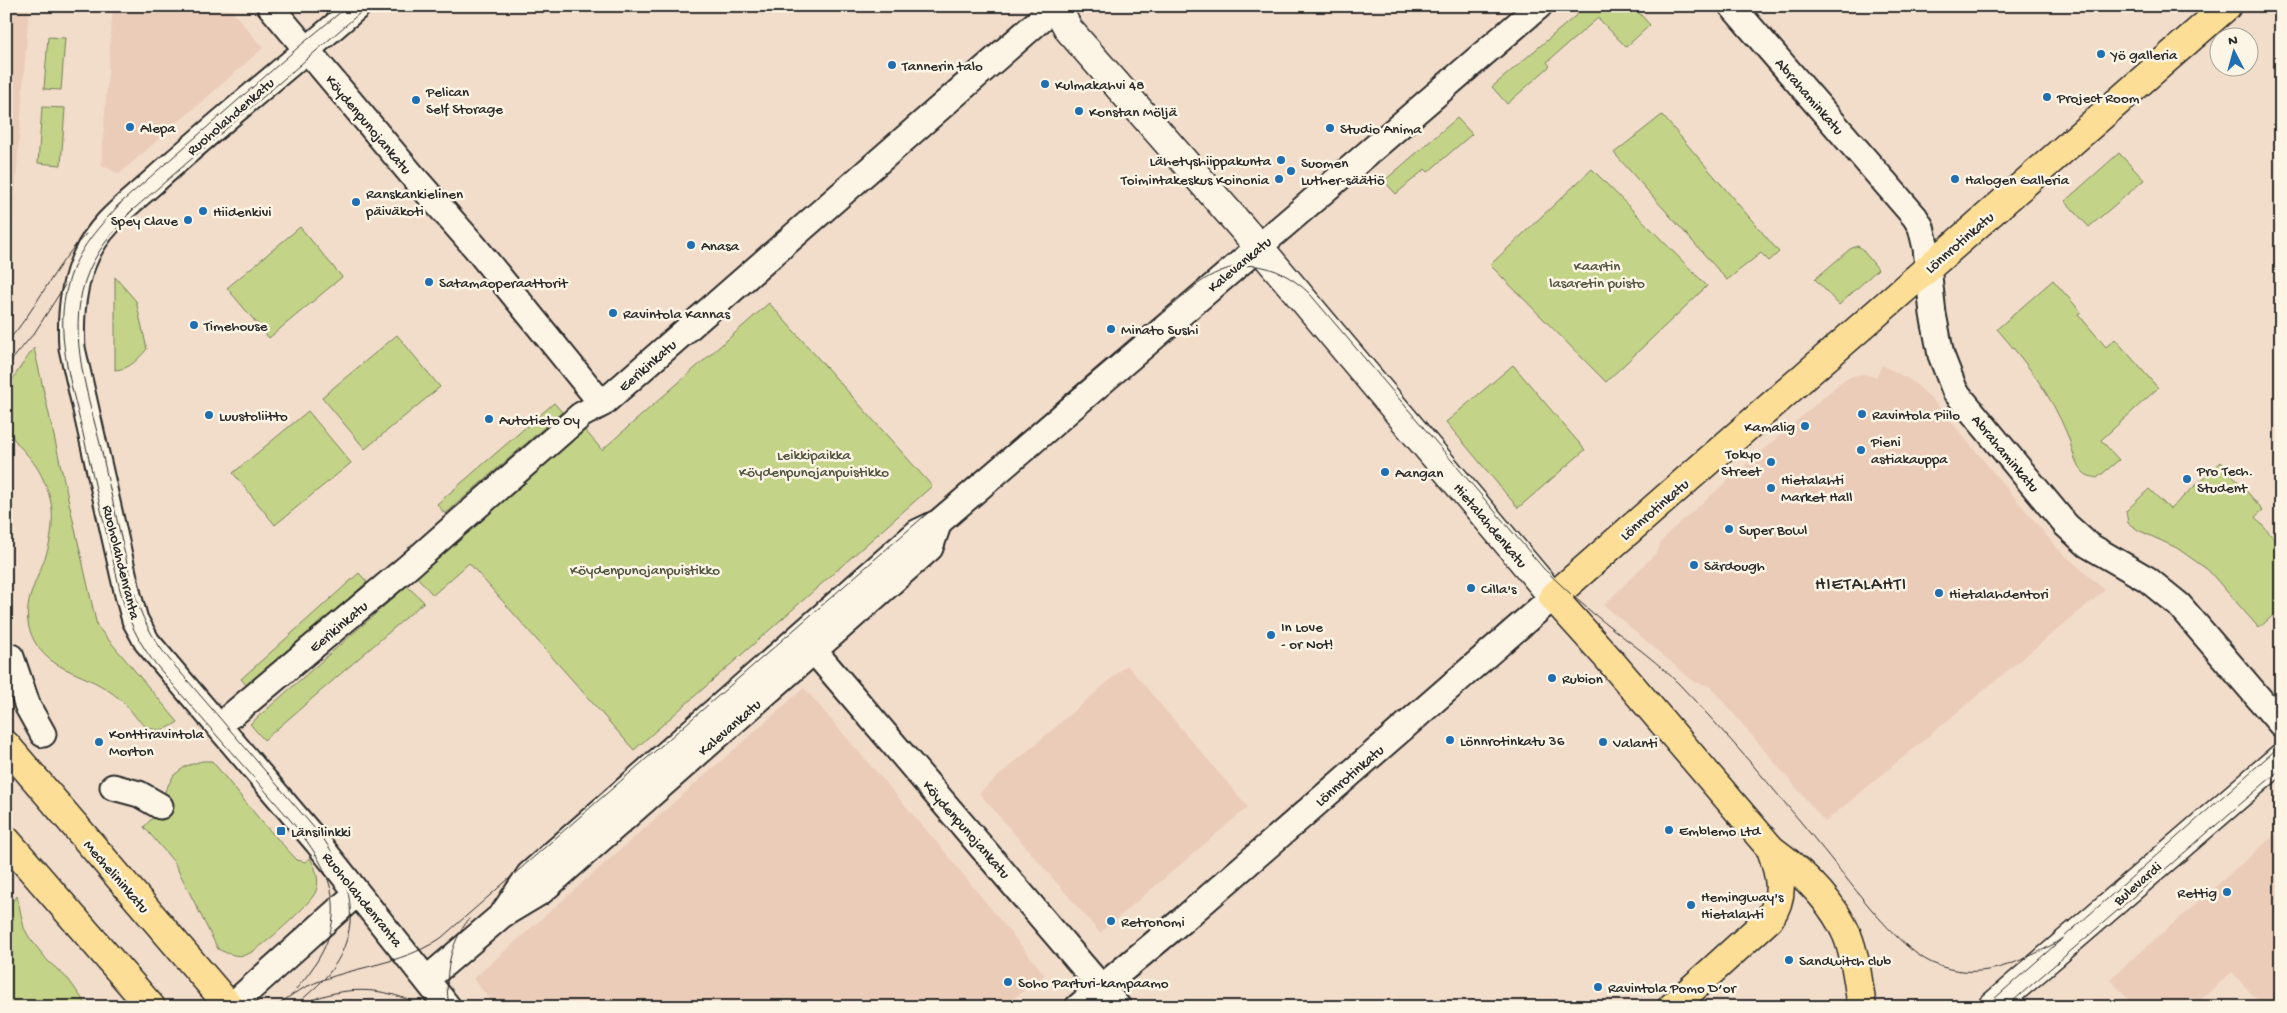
<svg xmlns="http://www.w3.org/2000/svg" width="2287" height="1013" viewBox="0 0 2287 1013" font-family="'Gochi Hand',sans-serif">
<rect width="100%" height="100%" fill="#f2ddcb"/>
<filter id="ink" filterUnits="userSpaceOnUse"><feTurbulence type="fractalNoise" baseFrequency=".02" numOctaves="2"/><feDisplacementMap in="SourceGraphic" scale="10" xChannelSelector="R" yChannelSelector="G"/><feConvolveMatrix kernelMatrix="1 2 1 2 8 2 1 2 1" color-interpolation-filters="sRGB"/></filter>
<g filter="url(#ink)">
<path fill="#ebccb9" d="M 6,6 L 29,6 L 6,316 Z
M 113,6 L 228,6 L 263,48 L 119,174 L 101,165 Z
M 1882,365 L 1912,381 L 1932,399 L 2058,549 L 2105,590 L 1825,822 L 1710,686 L 1694,682 L 1604,605 L 1658,551 L 1660,544 L 1668,533 L 1841,382 L 1852,376 L 1863,374 L 1876,377 Z
M 1127,665 L 1248,807 L 1100,933 L 979,793 Z
M 804,688 L 940,846 L 1045,975 L 1002,1007 L 497,1007 L 473,979 Z
M 2281,829 L 2281,1007 L 2263,1007 L 2232,972 L 2196,1004 L 2191,998 L 2180,1007 L 2135,1007 L 2110,979 Z"/>
<path fill="#c3d388" stroke="#777f5a" d="M 1587,6 L 1633,6 L 1650,25 L 1626,47 L 1598,18 L 1547,62 L 1550,66 L 1507,104 L 1492,87 Z
M 48,37 L 65,38 L 61,90 L 44,89 Z
M 42,107 L 65,108 L 61,165 L 38,163 Z
M 1662,115 L 1779,252 L 1769,261 L 1761,253 L 1727,280 L 1614,153 Z
M 1457,118 L 1472,134 L 1428,172 L 1425,169 L 1396,194 L 1384,181 Z
M 2119,153 L 2144,180 L 2089,227 L 2065,201 Z
M 1592,169 L 1707,286 L 1606,382 L 1490,265 Z
M 300,227 L 342,277 L 269,338 L 227,288 Z
M 1857,246 L 1860,247 L 1878,269 L 1839,305 L 1815,279 L 1850,249 Z
M 115,277 L 136,301 L 147,349 C 137,360 130,369 115,370 Z
M 2053,280 L 2081,312 L 2078,314 L 2106,347 L 2115,339 L 2158,388 L 2101,440 L 2119,460 L 2097,478 C 2093,477 2086,476 2083,472 C 2074,464 2072,445 2067,434 C 2051,394 2025,361 1997,329 Z
M 769,303 L 932,486 L 634,750 L 469,563 L 433,595 L 417,577 L 584,429 L 602,450 Z
M 397,335 L 440,387 L 365,449 L 322,397 Z
M 34,348 L 97,626 L 178,722 C 169,728 161,732 150,728 C 139,725 134,713 126,705 C 122,700 117,697 112,693 C 82,670 44,672 30,631 C 21,604 38,579 46,555 C 51,541 53,525 52,510 C 51,497 45,482 39,471 C 24,445 6,443 6,409 C 6,401 6,394 9,387 C 15,373 25,361 34,348 Z
M 1513,365 L 1585,450 L 1518,508 L 1446,422 Z
M 554,403 L 562,412 L 445,514 L 437,504 Z
M 308,411 L 351,463 L 275,525 L 233,473 Z
M 2221,462 L 2263,510 L 2255,517 L 2278,543 L 2281,541 L 2281,608 L 2259,628 L 2208,570 L 2177,548 L 2138,530 L 2128,523 L 2126,511 L 2149,489 L 2170,509 Z
M 359,573 L 367,582 L 249,688 L 241,679 Z
M 407,586 L 424,602 L 264,740 L 250,724 Z
M 202,761 L 212,761 L 261,821 L 297,860 L 305,862 L 310,858 C 316,869 320,879 316,891 C 312,903 261,949 248,954 C 238,958 228,954 218,949 L 174,862 L 144,827 L 156,814 L 166,789 L 174,775 L 186,766 Z
M 17,896 L 24,928 L 29,937 L 47,960 L 69,980 L 88,1007 L 6,1007 L 6,910 Z"/>
<g fill="none" stroke-linecap="round" stroke-linejoin="round">
<g stroke="#2b2b2b" stroke-width="29">
<path id="street" d="M 270,6 L 412,175 L 475,247 L 602,404
M 358,6 C 290,65 220,121 154,181 C 130,203 99,225 86,256 C 72,285 70,316 72,348 L 128,595 L 135,620 L 147,642 L 317,842 L 448,1007
M 1732,6 L 1915,217 L 1921,227 L 1926,248 L 1933,314 L 1941,355 L 1955,391 L 2066,525 L 2088,545 L 2147,579 L 2179,605 L 2281,724
M 815,652 L 1118,1007
M 11,657 L 28,707 L 43,734
M 232,715 L 409,566 L 581,415 L 602,404 L 1056,6
M 113,787 L 139,794 L 160,806
M 502,915 L 529,875 L 918,532 L 939,522 L 1539,6
M 427,979 L 502,915 L 542,891 L 930,548 L 939,522
M 230,1007 L 357,893
M 1078,1007 L 1185,918 L 1553,597"/>
</g>
<g stroke="#2b2b2b" stroke-width="31">
<path id="secondary" d="M 1056,6 L 1069,30 L 1259,247 L 1553,597
M 1992,1007 L 2281,758"/>
</g>
<g stroke="#2b2b2b" stroke-width="31">
<path id="primary" d="M 6,745 L 230,1007
M 6,840 L 151,1007
M 1672,1007 L 1769,919 C 1786,895 1780,875 1771,849
M 1862,1007 C 1858,983 1856,957 1847,935 C 1832,900 1801,871 1771,849 L 1607,657 L 1553,597 L 2227,6"/>
</g>
<use href="#street" stroke="#fcf5e5" stroke-width="25"/>
<use href="#secondary" stroke="#fcf5e5" stroke-width="28"/>
<use href="#primary" stroke="#fcde96" stroke-width="28"/>
<path stroke="#2b2b2b" stroke-width="1" d="M 121,203 C 94,232 75,252 66,292 C 55,340 74,392 84,438 C 96,489 108,539 120,590 C 128,620 138,643 158,667 C 190,705 222,742 255,779 C 315,849 374,902 296,989
M 116,207 L 302,44 L 348,6
M 133,209 C 113,232 94,253 85,281 C 67,336 88,394 101,448 C 111,495 122,542 133,589 C 141,616 151,637 169,659 L 322,837 C 354,881 364,933 325,978 C 316,988 304,997 294,1007
M 128,214 L 368,6
M 6,343 C 37,310 53,266 86,234
M 6,367 L 35,332 L 65,285
M 301,1005 C 340,985 384,985 423,1007
M 276,1007 C 323,964 391,973 441,938 L 922,518 L 1199,283 C 1238,256 1275,261 1309,293 L 1544,569 C 1556,580 1568,592 1580,602 C 1612,631 1649,653 1679,684 C 1726,733 1775,790 1818,843 C 1847,877 1893,945 1932,963 C 1979,984 2021,962 2063,939
M 449,1007 C 444,976 449,944 469,919
M 1985,1007 L 2281,745
M 2006,1007 L 2281,769"/>
</g>
</g>
<g fill="#1f6fb2" stroke="#fcf5e5" stroke-width="2">
<circle cx="2101" cy="54" r="5"/>
<circle cx="892" cy="65" r="5"/>
<circle cx="1045" cy="84" r="5"/>
<circle cx="2047" cy="97" r="5"/>
<circle cx="416" cy="100" r="5"/>
<circle cx="1079" cy="111" r="5"/>
<circle cx="130" cy="127" r="5"/>
<circle cx="1330" cy="128" r="5"/>
<circle cx="1281" cy="160" r="5"/>
<circle cx="1291" cy="171" r="5"/>
<circle cx="1279" cy="179" r="5"/>
<circle cx="1955" cy="179" r="5"/>
<circle cx="356" cy="202" r="5"/>
<circle cx="203" cy="211" r="5"/>
<circle cx="188" cy="220" r="5"/>
<circle cx="691" cy="245" r="5"/>
<circle cx="429" cy="282" r="5"/>
<circle cx="613" cy="313" r="5"/>
<circle cx="194" cy="325" r="5"/>
<circle cx="1111" cy="329" r="5"/>
<circle cx="1862" cy="414" r="5"/>
<circle cx="209" cy="415" r="5"/>
<circle cx="489" cy="419" r="5"/>
<circle cx="1805" cy="426" r="5"/>
<circle cx="1861" cy="450" r="5"/>
<circle cx="1771" cy="462" r="5"/>
<circle cx="1385" cy="472" r="5"/>
<circle cx="2187" cy="479" r="5"/>
<circle cx="1771" cy="488" r="5"/>
<circle cx="1729" cy="529" r="5"/>
<circle cx="1694" cy="565" r="5"/>
<circle cx="1471" cy="588" r="5"/>
<circle cx="1939" cy="593" r="5"/>
<circle cx="1271" cy="635" r="5"/>
<circle cx="1552" cy="678" r="5"/>
<circle cx="1450" cy="740" r="5"/>
<circle cx="99" cy="742" r="5"/>
<circle cx="1603" cy="742" r="5"/>
<circle cx="1669" cy="830" r="5"/>
<rect x="276" y="826" width="10" height="10" rx="2.5"/>
<circle cx="2227" cy="892" r="5"/>
<circle cx="1691" cy="905" r="5"/>
<circle cx="1111" cy="921" r="5"/>
<circle cx="1789" cy="960" r="5"/>
<circle cx="1008" cy="982" r="5"/>
<circle cx="1598" cy="987" r="5"/>
</g>
<g text-anchor="middle" stroke-width="5" stroke-linejoin="round" paint-order="stroke">
<g font-size="15" fill="#2b2b2b" stroke="#fcf5e5" text-anchor="start">
<text x="2111" y="59">Yö galleria</text>
<text x="902" y="70">Tannerin talo</text>
<text x="1055" y="89">Kulmakahvi 48</text>
<text x="426" y="96">Pelican<tspan x="426" dy="17">Self Storage</tspan></text>
<text x="2057" y="102">Project Room</text>
<text x="1089" y="116">Konstan Möljä</text>
<text x="140" y="132">Alepa</text>
<text x="1340" y="133">Studio Anima</text>
<text x="1271" y="165" text-anchor="end">Lähetyshiippakunta</text>
<text x="1301" y="167">Suomen<tspan x="1301" dy="17">Luther-säätiö</tspan></text>
<text x="1269" y="184" text-anchor="end">Toimintakeskus Koinonia</text>
<text x="1965" y="184">Halogen Galleria</text>
<text x="366" y="198">Ranskankielinen<tspan x="366" dy="17">päiväkoti</tspan></text>
<text x="213" y="216">Hiidenkivi</text>
<text x="178" y="225" text-anchor="end">Spey Clave</text>
<text x="701" y="250">Anasa</text>
<text x="439" y="287">Satamaoperaattorit</text>
<text x="623" y="318">Ravintola Kannas</text>
<text x="204" y="330">Timehouse</text>
<text x="1121" y="334">Minato Sushi</text>
<text x="1872" y="419">Ravintola Piilo</text>
<text x="219" y="420">Luustoliitto</text>
<text x="499" y="424">Autotieto Oy</text>
<text x="1795" y="431" text-anchor="end">Kamalig</text>
<text x="1871" y="446">Pieni<tspan x="1871" dy="17">astiakauppa</tspan></text>
<text x="1761" y="458" text-anchor="end">Tokyo<tspan x="1761" dy="17">Street</tspan></text>
<text x="2197" y="475">Pro Tech.<tspan x="2197" dy="17">Student</tspan></text>
<text x="1395" y="477">Aangan</text>
<text x="1781" y="484">Hietalahti<tspan x="1781" dy="17">Market Hall</tspan></text>
<text x="1739" y="534">Super Bowl</text>
<text x="1704" y="570">Särdough</text>
<text x="1481" y="593">Cilla's</text>
<text x="1949" y="598">Hietalahdentori</text>
<text x="1281" y="631">In Love<tspan x="1281" dy="17">- or Not!</tspan></text>
<text x="1562" y="683">Rubion</text>
<text x="109" y="738">Konttiravintola<tspan x="109" dy="17">Morton</tspan></text>
<text x="1460" y="745">Lönnrotinkatu 36</text>
<text x="1613" y="747">Valanti</text>
<text x="1679" y="835">Emblemo Ltd</text>
<text x="291" y="836">Länsilinkki</text>
<text x="2217" y="897" text-anchor="end">Rettig</text>
<text x="1701" y="901">Hemingway's<tspan x="1701" dy="17">Hietalahti</tspan></text>
<text x="1121" y="926">Retronomi</text>
<text x="1799" y="965">Sandwitch club</text>
<text x="1018" y="987">Soho Parturi-kampaamo</text>
<text x="1608" y="992">Ravintola Pomo D’or</text>
</g>
<g font-size="15" fill="#2b2b2b" stroke="#fcf5e5">
<text transform="translate(1810 96) rotate(49)" y="5">Abrahaminkatu</text>
<text transform="translate(230 116) rotate(-41)" y="5">Ruoholahdenkatu</text>
<text transform="translate(369 124) rotate(50)" y="5">Köydenpunojankatu</text>
<text transform="translate(1959 242) rotate(-41)" y="5">Lönnrotinkatu</text>
<text transform="translate(1239 264) rotate(-40)" y="5">Kalevankatu</text>
<text transform="translate(647 365) rotate(-41)" y="5">Eerikinkatu</text>
<text transform="translate(2006 453) rotate(50)" y="5">Abrahaminkatu</text>
<text transform="translate(1654 509) rotate(-41)" y="5">Lönnrotinkatu</text>
<text transform="translate(1491 525) rotate(50)" y="5">Hietalahdenkatu</text>
<text transform="translate(122 562) rotate(76)" y="5">Ruoholahdenranta</text>
<text transform="translate(338 626) rotate(-40)" y="5">Eerikinkatu</text>
<text transform="translate(729 727) rotate(-41)" y="5">Kalevankatu</text>
<text transform="translate(1349 775) rotate(-41)" y="5">Lönnrotinkatu</text>
<text transform="translate(967 829) rotate(49)" y="5">Köydenpunojankatu</text>
<text transform="translate(117 876) rotate(49)" y="5">Mechelininkatu</text>
<text transform="translate(2137 883) rotate(-41)" y="5">Bulevardi</text>
<text transform="translate(363 899) rotate(51)" y="5">Ruoholahdenranta</text>
</g>
<g font-size="15" fill="#515542" stroke="#fcf5e5">
<text x="1597" y="270">Kaartin<tspan x="1597" dy="17">lasaretin puisto</tspan></text>
<text x="814" y="459">Leikkipaikka<tspan x="814" dy="17">Köydenpunojanpuistikko</tspan></text>
<text x="645" y="574">Köydenpunojanpuistikko</text>
</g>
<g font-size="18" letter-spacing="1" fill="#2b2b2b" stroke="#fcf5e5">
<text x="1861" y="589">HIETALAHTI</text>
</g>
</g>
<rect width="2287" height="1013" fill="none" stroke="#fcf5e5" stroke-width="25"/>
<rect x="12" y="12" width="2262" height="988" fill="none" stroke="#2b2b2b" stroke-width="2" filter="url(#ink)"/>
<g transform="translate(2234 52) rotate(354)"><circle r="24" fill="#fcf5e5" stroke="#a8a49b"/>
<path d="M0-4L9 19L0 12L-9 19Z" fill="#1f6fb2"/>
<text y="-8" font-size="14" font-weight="bold" text-anchor="middle" fill="#2b2b2b">N</text>
</g>
</svg>
